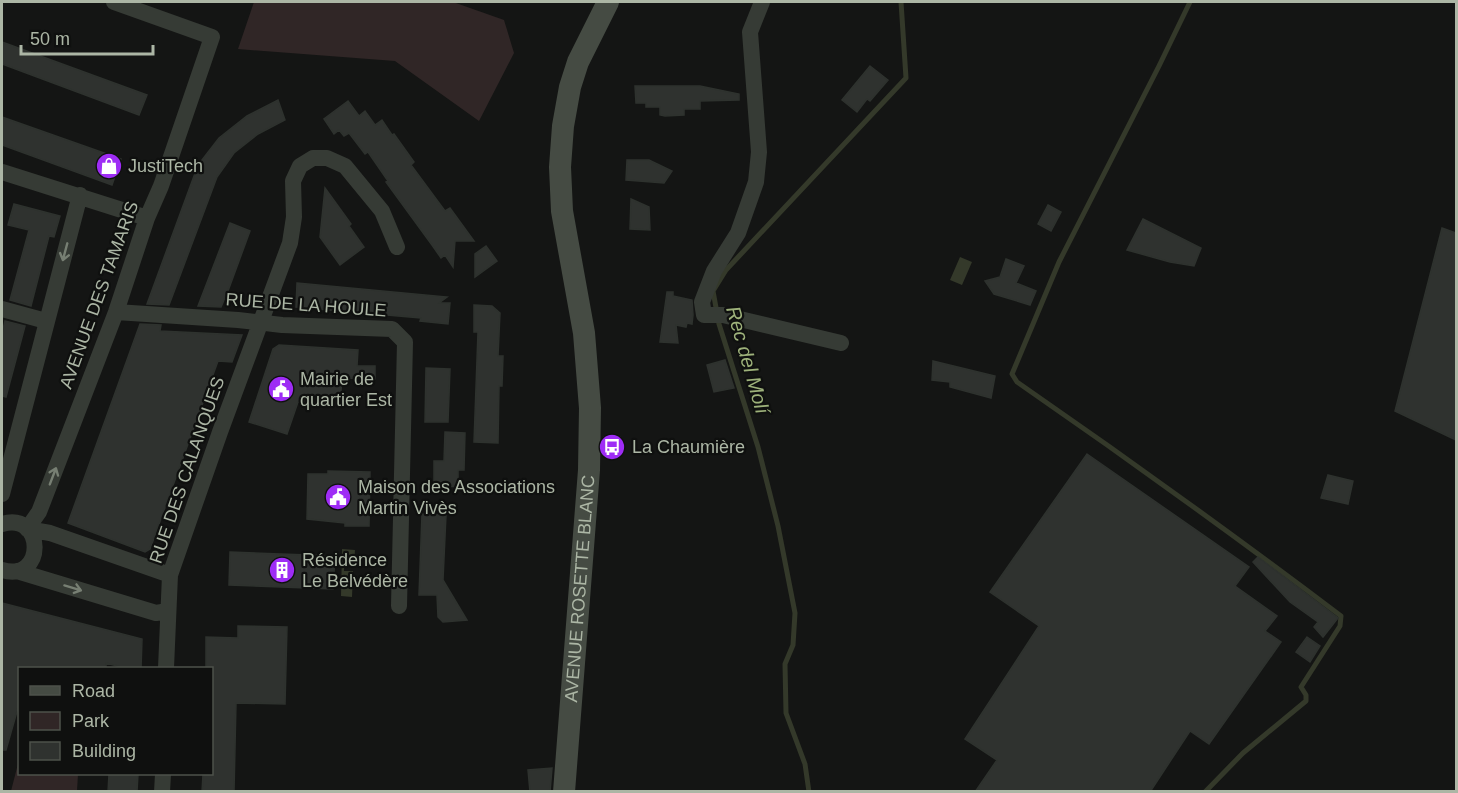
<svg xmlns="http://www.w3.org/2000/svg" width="1458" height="793" viewBox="0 0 1458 793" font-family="Helvetica,sans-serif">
<rect width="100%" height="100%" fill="#141514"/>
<path fill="#302626" d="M 254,2 L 453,2 L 504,20 L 514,53 L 479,121 L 395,61 L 238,49 Z
M 19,760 L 20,774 L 78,774 L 77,791 L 11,791 Z"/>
<path fill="#34392a" d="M 960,257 L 972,262 L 962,285 L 950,280 Z
M 342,549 L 355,550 L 354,562 L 344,562 L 344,571 L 353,571 L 352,597 L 341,596 Z"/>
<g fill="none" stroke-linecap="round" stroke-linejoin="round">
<path stroke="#34392a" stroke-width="5" d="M 1190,2 L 1159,66 L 1059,262 L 1012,374 L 1017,382 C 1127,458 1235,536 1341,616 L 1340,626 L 1301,687 L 1306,695 L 1306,701 L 1243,753 L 1205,792
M 809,792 L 805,764 L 786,713 L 785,664 L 793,645 L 795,613 L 778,526 L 758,447 L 719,324 L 713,291 L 726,270 L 906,78 L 901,2"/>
</g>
<path fill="#2f322f" stroke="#2e322e" stroke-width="1.5" d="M 2,42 L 147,95 L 139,115 L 2,64 Z
M 870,66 L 888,80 L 870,101 L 867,99 L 857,112 L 842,100 Z
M 635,86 L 700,86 L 739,94 L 739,100 L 700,101 L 700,109 L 684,109 L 684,115 L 665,116 L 660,115 L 660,107 L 646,107 L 646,103 L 636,103 Z
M 278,100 L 285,120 L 258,134 L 234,153 L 217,177 L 169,305 L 147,304 L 198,165 L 219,138 L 247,116 Z
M 348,101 L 359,116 L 365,111 L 375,125 L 382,120 L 392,135 L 394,134 L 414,162 L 411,165 L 445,211 L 450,208 L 474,241 L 455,241 L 453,267 L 445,255 L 441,258 L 432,245 L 386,182 L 388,181 L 368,152 L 365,154 L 349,133 L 344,136 L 339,130 L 334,134 L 324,119 Z
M 2,117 L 121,159 L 112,185 L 2,145 Z
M 627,160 L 649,160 L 672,171 L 664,183 L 626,180 Z
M 325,188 L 351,224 L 349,226 L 364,247 L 340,265 L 320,237 Z
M 631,199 L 649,207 L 650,230 L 630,229 Z
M 14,204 L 60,216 L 54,237 L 49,236 L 31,306 L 10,300 L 29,230 L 8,225 Z
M 1048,205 L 1061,212 L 1051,231 L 1038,224 Z
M 1143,219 L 1201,248 L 1194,266 L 1170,262 L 1127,250 Z
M 230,223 L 250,231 L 228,291 L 221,307 L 198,306 Z
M 1442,228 L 1456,233 L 1456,440 L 1395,411 Z
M 486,246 L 497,261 L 475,277 L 475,254 Z
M 1006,259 L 1024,266 L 1016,283 L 1036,291 L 1030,305 L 994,294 L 985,281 L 1000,277 Z
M 297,283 L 447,297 L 439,303 L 450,303 L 448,324 L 420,321 L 421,318 L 296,307 Z
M 667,292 L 673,292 L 673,296 L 692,300 L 693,315 L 692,324 L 687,323 L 686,327 L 676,325 L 678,343 L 660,342 Z
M 474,305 L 492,306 L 500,313 L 498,356 L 503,356 L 502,386 L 499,386 L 498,443 L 474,442 L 478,332 L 474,332 Z
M 5,321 L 25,326 L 6,397 L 2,396 L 2,333 Z
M 140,324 L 161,325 L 160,331 L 242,335 L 232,362 L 218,361 L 150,549 L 145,552 L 68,523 Z
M 279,345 L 358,350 L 357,366 L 375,366 L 375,379 L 342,378 L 340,404 L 298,402 L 287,434 L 249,422 L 273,349 Z
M 725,360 L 734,388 L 714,392 L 707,365 Z
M 933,361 L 995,376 L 991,398 L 950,387 L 950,382 L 932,380 Z
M 426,368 L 450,369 L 448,422 L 425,422 Z
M 445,432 L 465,433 L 464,470 L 458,470 L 458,487 L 434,485 L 434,461 L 444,461 Z
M 1087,454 L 1249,567 L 1235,586 L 1277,616 L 1265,631 L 1281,642 L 1209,744 L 1190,731 L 1150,792 L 975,792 L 997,760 L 965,739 L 1039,626 L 990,592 Z
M 328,471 L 370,472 L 369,526 L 345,526 L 345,523 L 307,519 L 308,474 L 328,474 Z
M 1328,475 L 1353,481 L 1348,504 L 1321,498 Z
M 422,514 L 446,515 L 443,580 L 467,620 L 443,622 L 438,617 L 437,595 L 419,595 Z
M 230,552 L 335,556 L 333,589 L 229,585 Z
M 1258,557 L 1338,618 L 1323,637 L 1314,627 L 1318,622 L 1290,602 L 1253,562 Z
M 2,603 L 142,639 L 141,669 L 128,669 L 106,663 L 106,669 L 20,669 L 20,701 L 6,750 L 2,750 Z
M 238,626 L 287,627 L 285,704 L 236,703 L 234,792 L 202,792 L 203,774 L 212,774 L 212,669 L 206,669 L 206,637 L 238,638 Z
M 1307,637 L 1320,646 L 1310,662 L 1296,652 Z
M 552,768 L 550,792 L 530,792 L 528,770 Z
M 109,774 L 138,774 L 137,792 L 108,792 Z"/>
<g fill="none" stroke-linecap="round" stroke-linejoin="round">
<path stroke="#363b35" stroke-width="16" d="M 114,2 L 212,37 L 161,186 L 147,218 L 116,312 L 39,512 L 27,529 L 50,533 L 170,575
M 762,2 L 750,32 L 759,152 L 756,182 L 738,233 L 714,271 L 702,302 L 704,315 L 723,315 L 841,343
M 2,172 L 147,218
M 2,309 L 46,321
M 116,312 L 238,320 L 282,325 L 392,329 L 405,342 L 399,606
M 2,494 L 80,195
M 2,524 C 45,511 46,583 2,570
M 17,571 L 156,613 L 168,611
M 166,668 L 170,575 L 220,432 L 290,243 L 294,217 L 293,181 L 300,166 L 313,158 L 327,158 L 345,166 L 382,211 L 397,247
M 162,792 L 163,774"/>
<path stroke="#454b43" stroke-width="22" id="s1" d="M 564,792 L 589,470 L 590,408 L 584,333 L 562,211 L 560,167 L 563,126 L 570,87 L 578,62 L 608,2"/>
</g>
<defs><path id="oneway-shaft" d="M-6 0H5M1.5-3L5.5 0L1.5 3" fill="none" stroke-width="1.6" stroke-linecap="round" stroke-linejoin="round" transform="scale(1.5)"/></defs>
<g stroke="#777f73">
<use href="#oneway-shaft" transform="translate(65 252) rotate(105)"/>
<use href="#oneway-shaft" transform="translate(53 476) rotate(-69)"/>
<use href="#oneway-shaft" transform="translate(73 588) rotate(17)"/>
</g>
<defs>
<g id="shop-disc" transform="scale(1.35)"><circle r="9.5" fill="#9e2cf5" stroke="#0f100f"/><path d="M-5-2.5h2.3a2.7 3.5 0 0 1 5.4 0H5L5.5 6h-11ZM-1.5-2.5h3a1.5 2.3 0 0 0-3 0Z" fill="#fff"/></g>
<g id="civic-disc" transform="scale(1.35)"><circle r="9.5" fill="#9e2cf5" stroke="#0f100f"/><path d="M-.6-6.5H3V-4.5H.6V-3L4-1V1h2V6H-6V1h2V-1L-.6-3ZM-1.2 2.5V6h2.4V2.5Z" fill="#fff"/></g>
<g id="bus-disc" transform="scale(1.35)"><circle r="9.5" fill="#9e2cf5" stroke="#0f100f"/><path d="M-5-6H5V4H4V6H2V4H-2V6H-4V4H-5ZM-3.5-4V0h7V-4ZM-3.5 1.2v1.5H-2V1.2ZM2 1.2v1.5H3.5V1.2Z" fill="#fff"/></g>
<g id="building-disc" transform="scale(1.35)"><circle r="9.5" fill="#9e2cf5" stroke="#0f100f"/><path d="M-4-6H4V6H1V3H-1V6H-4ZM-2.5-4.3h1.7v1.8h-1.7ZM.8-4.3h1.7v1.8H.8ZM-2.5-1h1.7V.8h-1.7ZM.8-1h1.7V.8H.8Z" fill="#fff"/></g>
</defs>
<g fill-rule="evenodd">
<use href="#shop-disc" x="109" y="166"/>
<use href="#civic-disc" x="281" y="389"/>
<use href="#bus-disc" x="612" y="447"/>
<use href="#civic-disc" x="338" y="497"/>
<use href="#building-disc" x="282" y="570"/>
</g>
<g text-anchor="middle" stroke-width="4.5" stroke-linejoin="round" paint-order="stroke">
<g font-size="18" fill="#acb6a5" stroke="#0f100f" text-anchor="start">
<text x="128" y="172">JustiTech</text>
<text x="300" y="385">Mairie de<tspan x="300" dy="21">quartier Est</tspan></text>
<text x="632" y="453">La Chaumière</text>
<text x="358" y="493">Maison des Associations<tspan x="358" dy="21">Martin Vivès</tspan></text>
<text x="302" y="566">Résidence<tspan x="302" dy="21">Le Belvédère</tspan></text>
</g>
<g font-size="18" fill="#acb6a5" stroke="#0f100f">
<text transform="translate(99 295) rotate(-70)" y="6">AVENUE DES TAMARIS</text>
<text transform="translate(306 305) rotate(4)" y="6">RUE DE LA HOULE</text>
<text transform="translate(187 470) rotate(-71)" y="6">RUE DES CALANQUES</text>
<text dy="6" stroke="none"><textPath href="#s1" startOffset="204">AVENUE ROSETTE BLANC</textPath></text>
</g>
<g font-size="20" font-style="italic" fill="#9eb27b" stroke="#0f100f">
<text transform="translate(748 360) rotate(74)" y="7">Rec del Molí</text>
</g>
</g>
<rect width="1458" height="793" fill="none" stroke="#acb6a5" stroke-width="6"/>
<rect x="18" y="667" width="195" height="108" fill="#0f100f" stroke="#4e524b" stroke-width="1.5"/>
<rect x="30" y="686" width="30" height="9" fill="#454b43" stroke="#4e524b" stroke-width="1.5"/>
<text x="72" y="697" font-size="18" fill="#acb6a5">Road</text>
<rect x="30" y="712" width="30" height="18" fill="#302626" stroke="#4e524b" stroke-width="1.5"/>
<text x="72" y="727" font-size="18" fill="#acb6a5">Park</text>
<rect x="30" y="742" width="30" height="18" fill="#2f322f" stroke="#4e524b" stroke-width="1.5"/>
<text x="72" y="757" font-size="18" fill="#acb6a5">Building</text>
<path d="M21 45v9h132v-9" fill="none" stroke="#acb6a5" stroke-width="3"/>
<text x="30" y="45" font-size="18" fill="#acb6a5" stroke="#0f100f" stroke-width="4.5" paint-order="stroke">50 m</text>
</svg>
